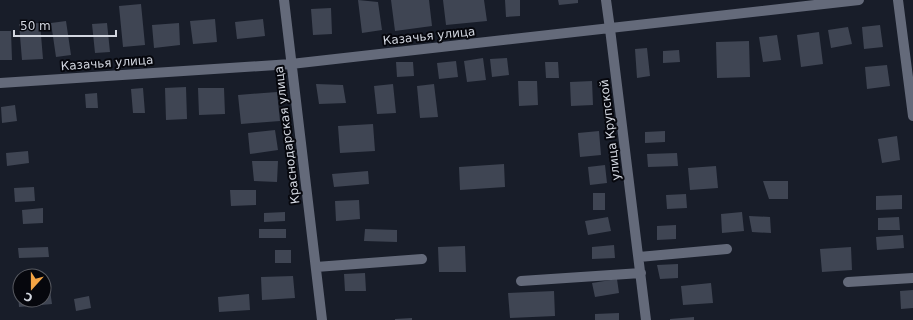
<svg xmlns="http://www.w3.org/2000/svg" width="913" height="320" viewBox="0 0 913 320" font-family="'DejaVu Sans',sans-serif">
<rect width="100%" height="100%" fill="#181d29"/>
<path fill="#3f4553" d="M 358,0 L 378,2 L 382,30 L 362,33 Z
M 391,0 L 429,0 L 432,26 L 395,31 Z
M 443,0 L 484,0 L 487,21 L 446,25 Z
M 505,0 L 520,0 L 520,16 L 506,17 Z
M 558,0 L 578,0 L 578,3 L 559,5 Z
M 141,4 L 145,45 L 123,47 L 119,6 Z
M 331,8 L 332,34 L 313,35 L 311,9 Z
M 215,19 L 217,42 L 193,44 L 190,21 Z
M 263,19 L 265,36 L 237,39 L 235,22 Z
M 66,21 L 71,55 L 56,57 L 51,23 Z
M 40,23 L 43,59 L 22,60 L 19,24 Z
M 107,23 L 110,52 L 95,53 L 92,24 Z
M 179,23 L 180,45 L 154,48 L 152,25 Z
M 880,25 L 883,47 L 864,49 L 862,27 Z
M 848,27 L 852,44 L 831,48 L 828,30 Z
M 0,31 L 11,31 L 12,60 L 0,60 Z
M 819,32 L 823,64 L 801,67 L 797,35 Z
M 777,35 L 781,60 L 763,62 L 759,37 Z
M 749,41 L 750,77 L 717,78 L 716,42 Z
M 647,48 L 650,76 L 637,78 L 635,49 Z
M 679,50 L 680,62 L 663,63 L 663,51 Z
M 483,58 L 486,80 L 467,82 L 464,61 Z
M 507,58 L 509,75 L 492,77 L 490,59 Z
M 456,61 L 458,77 L 439,79 L 437,63 Z
M 396,62 L 413,62 L 414,76 L 397,77 Z
M 545,62 L 558,62 L 559,78 L 546,78 Z
M 887,65 L 890,86 L 867,89 L 865,67 Z
M 518,81 L 537,81 L 538,105 L 519,106 Z
M 592,81 L 593,105 L 571,106 L 570,82 Z
M 316,84 L 343,85 L 346,103 L 319,104 Z
M 393,84 L 396,113 L 377,114 L 374,86 Z
M 434,84 L 438,117 L 420,118 L 417,86 Z
M 186,87 L 187,119 L 166,120 L 165,88 Z
M 143,88 L 145,113 L 133,113 L 131,89 Z
M 198,88 L 224,88 L 225,114 L 199,115 Z
M 277,92 L 280,121 L 241,124 L 238,95 Z
M 97,93 L 98,108 L 86,108 L 85,94 Z
M 15,105 L 17,121 L 2,123 L 1,107 Z
M 373,124 L 375,151 L 340,153 L 338,126 Z
M 275,130 L 278,150 L 250,154 L 248,133 Z
M 599,131 L 601,155 L 580,157 L 578,133 Z
M 665,131 L 665,142 L 645,143 L 645,132 Z
M 897,136 L 900,160 L 882,163 L 878,139 Z
M 28,151 L 29,163 L 7,166 L 6,153 Z
M 677,153 L 678,166 L 648,167 L 647,154 Z
M 252,161 L 278,161 L 277,182 L 254,181 Z
M 504,164 L 505,187 L 460,190 L 459,167 Z
M 605,165 L 607,183 L 590,185 L 588,167 Z
M 716,166 L 718,188 L 690,190 L 688,168 Z
M 368,171 L 369,184 L 334,187 L 332,174 Z
M 763,181 L 788,181 L 788,199 L 769,199 Z
M 34,187 L 35,201 L 15,202 L 14,188 Z
M 230,190 L 256,190 L 256,205 L 231,206 Z
M 593,193 L 605,193 L 605,210 L 593,210 Z
M 686,194 L 687,208 L 667,209 L 666,195 Z
M 902,195 L 902,209 L 876,210 L 876,196 Z
M 359,200 L 360,219 L 336,221 L 335,201 Z
M 43,208 L 43,223 L 23,224 L 22,210 Z
M 285,212 L 285,221 L 264,222 L 264,213 Z
M 742,212 L 744,231 L 722,233 L 721,214 Z
M 749,216 L 770,217 L 771,233 L 752,232 Z
M 608,217 L 611,231 L 588,235 L 585,221 Z
M 899,217 L 900,230 L 878,230 L 878,218 Z
M 676,225 L 676,239 L 657,240 L 657,226 Z
M 259,229 L 286,229 L 286,238 L 259,238 Z
M 365,229 L 397,230 L 397,242 L 364,241 Z
M 903,235 L 904,248 L 877,250 L 876,237 Z
M 614,245 L 615,258 L 592,259 L 592,247 Z
M 465,246 L 466,272 L 439,272 L 438,247 Z
M 48,247 L 49,257 L 19,258 L 18,248 Z
M 851,247 L 852,270 L 822,272 L 820,249 Z
M 275,250 L 291,250 L 291,263 L 275,263 Z
M 678,264 L 678,278 L 660,279 L 657,265 Z
M 39,271 L 39,276 L 21,276 L 21,273 Z
M 365,273 L 366,291 L 345,291 L 344,274 Z
M 293,276 L 295,298 L 262,300 L 261,277 Z
M 617,279 L 619,293 L 595,297 L 592,283 Z
M 711,283 L 713,303 L 683,305 L 681,286 Z
M 50,290 L 52,304 L 19,307 L 18,294 L 20,293 L 20,300 L 44,300 L 44,291 Z
M 913,290 L 913,308 L 901,309 L 900,291 Z
M 554,291 L 555,316 L 510,318 L 508,293 Z
M 249,294 L 250,310 L 219,312 L 218,297 Z
M 89,296 L 91,308 L 76,311 L 74,299 Z
M 619,313 L 619,320 L 595,320 L 595,314 Z
M 694,317 L 694,320 L 670,320 L 670,319 Z
M 412,318 L 412,320 L 395,320 L 395,319 Z"/>
<g fill="none" stroke-linecap="round" stroke-linejoin="round">
<path stroke="#646a7a" stroke-width="10" d="M 284,0 L 322,320
M 606,0 L 610,29 L 646,320
M 898,0 L 913,116
M 0,83 L 291,64 L 859,0
M 639,257 L 727,249
M 316,267 L 422,259
M 521,281 L 641,273
M 848,282 L 913,278"/>
</g>
<g text-anchor="middle" stroke-width="4" stroke-linejoin="round" paint-order="stroke">
<g font-size="12" fill="#d2d6df" stroke="#06070d">
<text transform="translate(429 36) rotate(-6)" y="4">Казачья улица</text>
<text transform="translate(107 63) rotate(-4)" y="4">Казачья улица</text>
<text transform="translate(610 130) rotate(-97)" y="4">улица Крупской</text>
<text transform="translate(287 135) rotate(-97)" y="4">Краснодарская улица</text>
</g>
</g>
<g transform="translate(32 288) rotate(201)"><circle r="19" fill="#06070d" stroke="#585a61"/>
<path d="M0-3L7 15L0 10L-7 15Z" fill="#f4a444"/>
<text y="-6" font-size="11" font-weight="bold" text-anchor="middle" fill="#d2d6df">С</text>
</g>
<path d="M14 30v6h102v-6" fill="none" stroke="#d2d6df" stroke-width="2"/>
<text x="20" y="30" font-size="12" fill="#d2d6df" stroke="#06070d" stroke-width="3" paint-order="stroke">50 m</text>
</svg>
